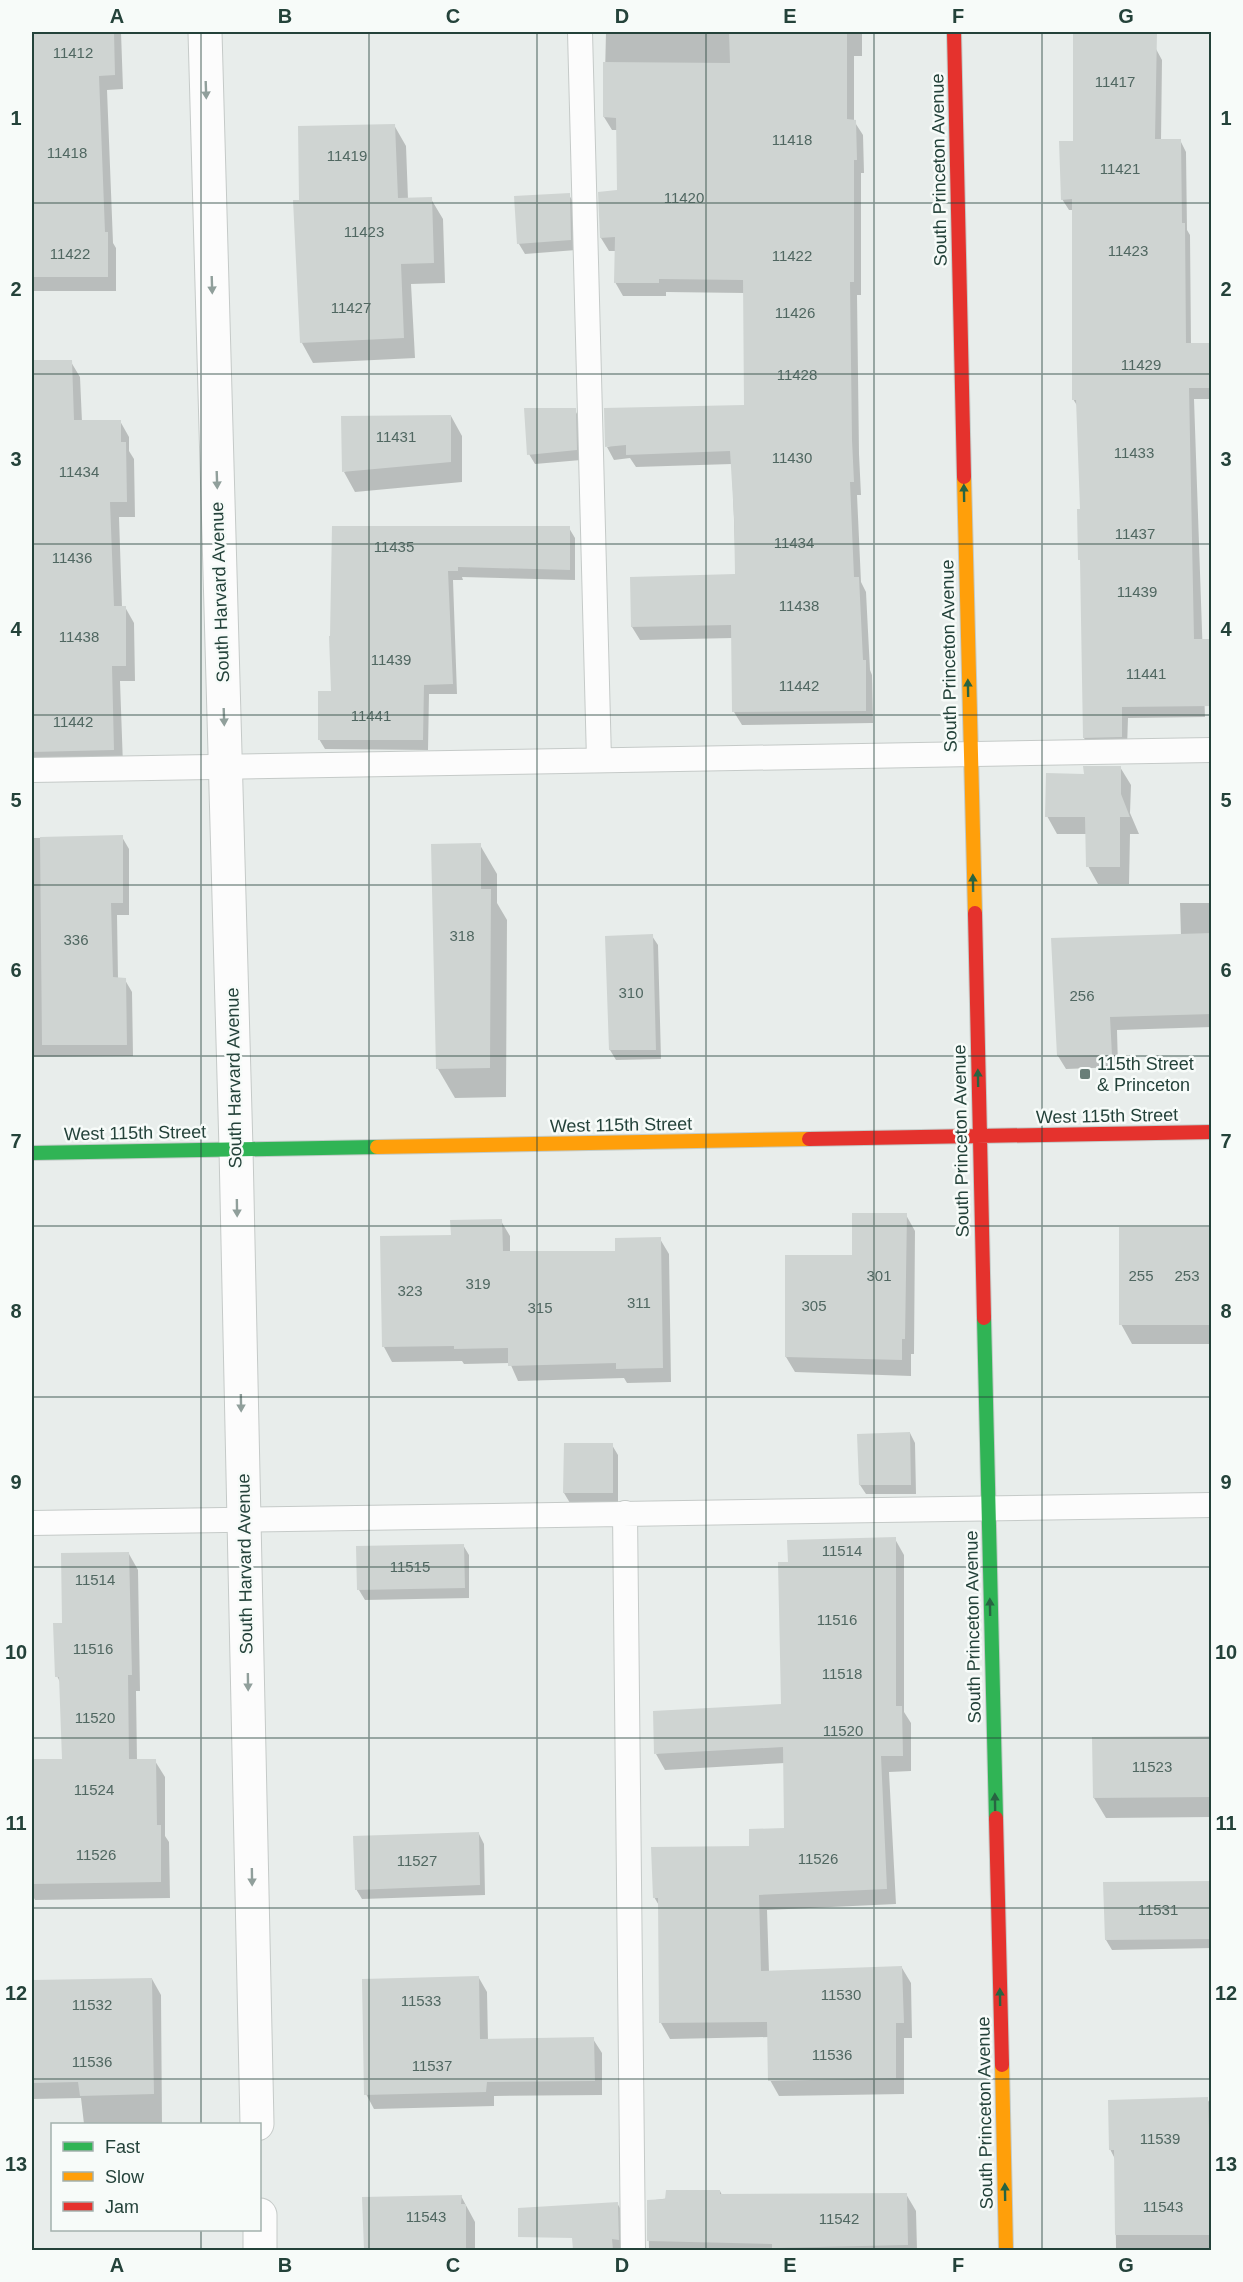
<svg xmlns="http://www.w3.org/2000/svg" width="1243" height="2282" viewBox="0 0 1243 2282" font-family="Arial,sans-serif">
<rect width="100%" height="100%" fill="#e8edeb"/>
<path fill="#0003" d="M 32,32 L 121,32 L 123,89 L 107,90 L 113,243 L 116,248 L 116,291 L 32,291 Z
M 606,32 L 862,32 L 862,56 L 854,56 L 854,121 L 863,135 L 864,173 L 861,173 L 861,295 L 857,295 L 859,454 L 861,495 L 857,495 L 861,582 L 866,592 L 870,670 L 872,675 L 873,723 L 742,725 L 734,712 L 733,638 L 640,640 L 632,627 L 632,578 L 736,576 L 732,464 L 636,467 L 630,458 L 614,460 L 607,447 L 746,407 L 744,293 L 666,292 L 666,296 L 623,296 L 615,282 L 616,251 L 609,251 L 601,238 L 600,193 L 618,192 L 617,130 L 612,130 L 604,117 Z
M 1156,49 L 1162,60 L 1161,141 L 1180,140 L 1186,152 L 1187,230 L 1190,235 L 1191,345 L 1212,344 L 1212,399 L 1194,399 L 1205,717 L 1128,718 L 1127,748 L 1091,749 L 1084,738 L 1082,564 L 1080,560 L 1081,510 L 1078,407 L 1073,399 L 1073,210 L 1069,210 L 1062,199 L 1075,143 Z
M 394,125 L 406,146 L 408,199 L 431,199 L 443,219 L 445,283 L 411,284 L 415,358 L 313,363 L 302,343 L 301,202 Z
M 569,195 L 575,205 L 576,250 L 525,254 L 519,244 L 516,198 Z
M 32,362 L 71,362 L 80,377 L 82,422 L 120,421 L 129,437 L 129,451 L 134,459 L 135,517 L 119,517 L 122,607 L 125,607 L 134,623 L 135,681 L 120,681 L 123,765 L 32,768 Z
M 575,410 L 580,420 L 581,460 L 535,464 L 529,454 Z
M 451,416 L 462,436 L 462,482 L 355,492 L 344,472 Z
M 333,528 L 569,528 L 575,538 L 575,580 L 462,577 L 463,580 L 453,580 L 457,694 L 429,694 L 428,750 L 325,749 L 319,739 L 332,692 Z
M 1120,767 L 1131,785 L 1130,813 L 1139,834 L 1130,834 L 1129,884 L 1098,884 L 1088,866 L 1087,834 L 1057,834 L 1047,816 L 1085,776 Z
M 122,837 L 129,849 L 129,915 L 117,915 L 118,979 L 125,980 L 132,992 L 133,1056 L 32,1057 L 32,838 Z
M 480,845 L 497,874 L 497,903 L 507,920 L 506,1097 L 455,1098 L 438,1069 L 433,846 Z
M 1180,903 L 1212,903 L 1212,1027 L 1117,1030 L 1118,1067 L 1066,1069 L 1058,1056 L 1181,936 Z
M 652,936 L 658,945 L 661,1059 L 616,1060 L 610,1050 Z
M 906,1215 L 915,1231 L 914,1354 L 911,1354 L 911,1376 L 795,1372 L 786,1357 L 853,1256 Z
M 501,1221 L 510,1236 L 510,1252 L 616,1252 L 660,1239 L 669,1254 L 671,1382 L 627,1383 L 624,1378 L 518,1381 L 510,1363 L 464,1364 L 462,1361 L 392,1362 L 384,1347 L 452,1237 Z
M 1212,1229 L 1212,1344 L 1132,1344 L 1121,1324 Z
M 910,1433 L 915,1443 L 916,1494 L 866,1494 L 860,1485 Z
M 612,1445 L 618,1455 L 618,1503 L 570,1503 L 564,1493 Z
M 895,1539 L 904,1555 L 904,1712 L 911,1723 L 911,1771 L 889,1772 L 896,1904 L 767,1910 L 769,1972 L 902,1968 L 911,1983 L 912,2038 L 904,2038 L 904,2094 L 779,2096 L 770,2080 L 769,2037 L 670,2039 L 661,2023 L 660,1907 L 654,1897 L 786,1829 L 785,1763 L 665,1770 L 656,1754 L 782,1705 L 790,1564 Z
M 463,1545 L 469,1555 L 469,1598 L 365,1600 L 359,1590 L 358,1548 Z
M 129,1554 L 138,1570 L 140,1691 L 136,1691 L 137,1761 L 155,1761 L 165,1777 L 165,1836 L 169,1842 L 170,1898 L 35,1900 L 32,1894 L 32,1761 L 63,1761 L 61,1684 L 57,1676 L 63,1624 Z
M 1212,1737 L 1212,1817 L 1106,1818 L 1094,1798 Z
M 479,1834 L 484,1844 L 485,1895 L 362,1899 L 356,1889 Z
M 1212,1882 L 1212,1948 L 1112,1950 L 1106,1940 Z
M 479,1978 L 487,1992 L 488,2041 L 593,2039 L 602,2053 L 602,2095 L 494,2096 L 494,2106 L 374,2109 L 366,2094 Z
M 152,1979 L 161,1995 L 162,2124 L 84,2124 L 81,2098 L 32,2099 L 32,1982 Z
M 1207,2099 L 1212,2106 L 1212,2250 L 1116,2250 L 1115,2159 L 1110,2149 Z
M 720,2191 L 722,2195 L 906,2194 L 916,2211 L 917,2250 L 649,2250 L 648,2201 Z
M 461,2196 L 475,2222 L 475,2250 L 365,2250 L 364,2198 Z
M 617,2203 L 627,2220 L 627,2250 L 574,2250 L 571,2206 Z"/>
<path fill="#cfd4d2" d="M 32,32 L 114,32 L 115,75 L 99,76 L 105,232 L 108,232 L 108,277 L 32,277 Z
M 729,32 L 847,32 L 847,119 L 856,120 L 857,160 L 854,160 L 854,282 L 850,282 L 852,440 L 854,482 L 850,482 L 854,577 L 859,577 L 863,660 L 866,660 L 866,711 L 732,712 L 731,625 L 631,627 L 630,577 L 735,574 L 734,516 L 730,451 L 626,455 L 626,445 L 605,447 L 604,408 L 744,405 L 743,280 L 659,279 L 659,283 L 614,283 L 615,237 L 600,238 L 598,192 L 617,190 L 616,118 L 603,117 L 603,62 L 730,63 Z
M 1073,32 L 1157,32 L 1155,139 L 1181,139 L 1182,223 L 1185,223 L 1186,343 L 1212,343 L 1212,388 L 1189,388 L 1194,639 L 1212,639 L 1212,706 L 1122,707 L 1122,737 L 1083,738 L 1080,560 L 1078,560 L 1077,509 L 1080,509 L 1076,400 L 1072,400 L 1072,199 L 1061,200 L 1059,141 L 1073,141 Z
M 395,124 L 398,198 L 432,197 L 434,263 L 401,264 L 404,338 L 300,343 L 293,200 L 299,200 L 298,126 Z
M 570,193 L 571,240 L 517,244 L 514,196 Z
M 32,360 L 72,360 L 74,420 L 121,420 L 121,442 L 126,442 L 127,502 L 110,502 L 114,606 L 126,606 L 126,666 L 112,666 L 114,750 L 32,752 Z
M 524,408 L 576,408 L 577,450 L 527,455 Z
M 451,415 L 451,462 L 342,472 L 341,416 Z
M 332,526 L 570,526 L 570,570 L 458,567 L 458,571 L 448,571 L 453,684 L 424,685 L 423,740 L 318,740 L 318,691 L 331,691 L 329,636 L 330,636 Z
M 1083,766 L 1121,766 L 1121,794 L 1130,817 L 1120,817 L 1120,867 L 1086,867 L 1085,817 L 1045,817 L 1046,773 L 1084,774 Z
M 123,835 L 123,903 L 111,903 L 113,977 L 126,978 L 127,1045 L 42,1045 L 40,837 Z
M 481,843 L 481,889 L 491,889 L 490,1068 L 436,1069 L 431,844 Z
M 1212,933 L 1212,1014 L 1110,1017 L 1112,1055 L 1057,1056 L 1051,938 Z
M 653,934 L 656,1050 L 609,1050 L 605,936 Z
M 852,1213 L 907,1213 L 905,1339 L 902,1339 L 902,1360 L 785,1357 L 785,1255 L 852,1255 Z
M 502,1219 L 503,1251 L 615,1251 L 615,1238 L 661,1237 L 663,1368 L 616,1369 L 616,1363 L 508,1366 L 508,1348 L 454,1349 L 454,1346 L 382,1347 L 380,1236 L 451,1235 L 450,1220 Z
M 1119,1227 L 1212,1227 L 1212,1325 L 1119,1325 Z
M 910,1432 L 911,1485 L 859,1485 L 857,1434 Z
M 564,1443 L 613,1443 L 613,1493 L 563,1493 Z
M 896,1537 L 896,1706 L 902,1706 L 903,1756 L 881,1756 L 887,1889 L 759,1895 L 761,1971 L 902,1966 L 904,2023 L 896,2023 L 896,2078 L 768,2081 L 767,2022 L 659,2023 L 658,1898 L 653,1898 L 651,1847 L 749,1846 L 749,1829 L 784,1828 L 783,1747 L 654,1754 L 653,1711 L 781,1704 L 778,1562 L 788,1562 L 787,1540 Z
M 464,1544 L 465,1588 L 357,1590 L 356,1546 Z
M 129,1552 L 132,1675 L 128,1675 L 129,1759 L 156,1759 L 157,1825 L 161,1825 L 161,1882 L 32,1884 L 32,1759 L 62,1759 L 59,1677 L 55,1677 L 53,1623 L 62,1623 L 61,1553 Z
M 1212,1736 L 1212,1797 L 1093,1798 L 1092,1737 Z
M 479,1832 L 480,1885 L 355,1890 L 353,1836 Z
M 1212,1881 L 1212,1939 L 1105,1940 L 1103,1882 Z
M 479,1976 L 480,2039 L 594,2037 L 595,2081 L 487,2082 L 486,2092 L 364,2095 L 362,1979 Z
M 152,1978 L 154,2094 L 80,2096 L 78,2082 L 32,2083 L 32,1980 Z
M 1208,2097 L 1209,2130 L 1212,2130 L 1212,2235 L 1115,2235 L 1114,2150 L 1109,2150 L 1108,2100 Z
M 666,2190 L 720,2190 L 720,2194 L 907,2193 L 908,2245 L 772,2248 L 772,2244 L 647,2241 L 647,2200 L 665,2199 Z
M 462,2195 L 461,2204 L 466,2204 L 466,2250 L 364,2250 L 362,2197 Z
M 618,2202 L 619,2240 L 612,2239 L 613,2250 L 573,2250 L 572,2238 L 518,2237 L 518,2208 Z"/>
<g fill="none" stroke-linecap="round" stroke-linejoin="round">
<g stroke="#c5cac8" stroke-width="26">
<path id="lane" d="M 580,32 L 599,760
M 32,770 L 1212,750
M 625,1513 L 633,2250
M 32,1523 L 1212,1505"/>
</g>
<g stroke="#c5cac8" stroke-width="35">
<path id="street" d="M 205,32 L 236,1149 L 257,2124
M 260,2215 L 260,2250"/>
</g>
<g stroke="#c3cbc8" stroke-width="16">
<path id="fast" d="M 32,1153 L 377,1147
M 984,1318 L 996,1818"/>
</g>
<g stroke="#c3cbc8" stroke-width="16">
<path id="slow" d="M 964,477 L 975,913
M 377,1147 L 809,1139
M 1002,2065 L 1006,2250"/>
</g>
<g stroke="#c3cbc8" stroke-width="16">
<path id="jam" d="M 954,32 L 964,477
M 975,913 L 984,1318
M 809,1139 L 1212,1132
M 996,1818 L 1002,2065"/>
</g>
<use href="#lane" stroke="#fcfcfc" stroke-width="24"/>
<use href="#street" stroke="#fcfcfc" stroke-width="33"/>
<use href="#fast" stroke="#30b455" stroke-width="14"/>
<use href="#slow" stroke="#ff9f0a" stroke-width="14"/>
<use href="#jam" stroke="#e5322d" stroke-width="14"/>
</g>
<defs><path id="oneway-solid" d="M-6-.8H1V-3.2L6.5 0L1 3.2V.8H-6Z" transform="scale(1.5)"/></defs>
<g fill="#909f9b">
<use href="#oneway-solid" transform="translate(206 90) rotate(88)"/>
<use href="#oneway-solid" transform="translate(212 285) rotate(88)"/>
<use href="#oneway-solid" transform="translate(217 480) rotate(88)"/>
<use href="#oneway-solid" transform="translate(224 717) rotate(88)"/>
<use href="#oneway-solid" transform="translate(237 1208) rotate(89)"/>
<use href="#oneway-solid" transform="translate(241 1403) rotate(89)"/>
<use href="#oneway-solid" transform="translate(248 1682) rotate(89)"/>
<use href="#oneway-solid" transform="translate(252 1877) rotate(89)"/>
</g>
<g fill="#286442">
<use href="#oneway-solid" transform="translate(964 493) rotate(-91)"/>
<use href="#oneway-solid" transform="translate(968 688) rotate(-91)"/>
<use href="#oneway-solid" transform="translate(973 883) rotate(-91)"/>
<use href="#oneway-solid" transform="translate(978 1078) rotate(-91)"/>
<use href="#oneway-solid" transform="translate(990 1607) rotate(-91)"/>
<use href="#oneway-solid" transform="translate(995 1802) rotate(-91)"/>
<use href="#oneway-solid" transform="translate(1000 1997) rotate(-91)"/>
<use href="#oneway-solid" transform="translate(1005 2192) rotate(-91)"/>
</g>
<path fill="none" stroke="#24423a" stroke-width="1.5" stroke-opacity="0.55" d="M 201,32 L 201,2124M 369,32 L 369,2250M 537,32 L 537,2250M 706,32 L 706,2250M 874,32 L 874,2250M 1042,32 L 1042,2250M 32,203 L 1212,203M 32,374 L 1212,374M 32,544 L 1212,544M 32,715 L 1212,715M 32,885 L 1212,885M 32,1056 L 1212,1056M 32,1226 L 1212,1226M 32,1397 L 1212,1397M 32,1567 L 1212,1567M 32,1738 L 1212,1738M 32,1908 L 1212,1908M 32,2079 L 1212,2079M 201,2230 L 201,2250"/>
<rect fill="#697e78" stroke="#f7fbf9" stroke-width="2" x="1079" y="1068" width="12" height="12" rx="3"/>
<g text-anchor="middle" stroke-width="5" stroke-linejoin="round" paint-order="stroke">
<g font-size="15" fill="#506761">
<text x="73" y="58">11412</text>
<text x="1115" y="87">11417</text>
<text x="792" y="145">11418</text>
<text x="67" y="158">11418</text>
<text x="347" y="161">11419</text>
<text x="1120" y="174">11421</text>
<text x="684" y="203">11420</text>
<text x="364" y="237">11423</text>
<text x="1128" y="256">11423</text>
<text x="70" y="259">11422</text>
<text x="792" y="261">11422</text>
<text x="351" y="313">11427</text>
<text x="795" y="318">11426</text>
<text x="1141" y="370">11429</text>
<text x="797" y="380">11428</text>
<text x="396" y="442">11431</text>
<text x="1134" y="458">11433</text>
<text x="792" y="463">11430</text>
<text x="79" y="477">11434</text>
<text x="1135" y="539">11437</text>
<text x="794" y="548">11434</text>
<text x="394" y="552">11435</text>
<text x="72" y="563">11436</text>
<text x="1137" y="597">11439</text>
<text x="799" y="611">11438</text>
<text x="79" y="642">11438</text>
<text x="391" y="665">11439</text>
<text x="1146" y="679">11441</text>
<text x="799" y="691">11442</text>
<text x="371" y="721">11441</text>
<text x="73" y="727">11442</text>
<text x="462" y="941">318</text>
<text x="76" y="945">336</text>
<text x="631" y="998">310</text>
<text x="1082" y="1001">256</text>
<text x="879" y="1281">301</text>
<text x="1141" y="1281">255</text>
<text x="1187" y="1281">253</text>
<text x="478" y="1289">319</text>
<text x="410" y="1296">323</text>
<text x="639" y="1308">311</text>
<text x="814" y="1311">305</text>
<text x="540" y="1313">315</text>
<text x="842" y="1556">11514</text>
<text x="410" y="1572">11515</text>
<text x="95" y="1585">11514</text>
<text x="837" y="1625">11516</text>
<text x="93" y="1654">11516</text>
<text x="842" y="1679">11518</text>
<text x="95" y="1723">11520</text>
<text x="843" y="1736">11520</text>
<text x="1152" y="1772">11523</text>
<text x="94" y="1795">11524</text>
<text x="96" y="1860">11526</text>
<text x="818" y="1864">11526</text>
<text x="417" y="1866">11527</text>
<text x="1158" y="1915">11531</text>
<text x="841" y="2000">11530</text>
<text x="421" y="2006">11533</text>
<text x="92" y="2010">11532</text>
<text x="832" y="2060">11536</text>
<text x="92" y="2067">11536</text>
<text x="432" y="2071">11537</text>
<text x="1160" y="2144">11539</text>
<text x="1163" y="2212">11543</text>
<text x="426" y="2222">11543</text>
<text x="839" y="2224">11542</text>
</g>
<g font-size="18" fill="#24423a" stroke="#f7fbf9">
<text transform="translate(939 170) rotate(-91)" y="6">South Princeton Avenue</text>
<text transform="translate(220 592) rotate(-92)" y="6">South Harvard Avenue</text>
<text transform="translate(949 656) rotate(-91)" y="6">South Princeton Avenue</text>
<text transform="translate(234 1078) rotate(-91)" y="6">South Harvard Avenue</text>
<text transform="translate(1107 1116) rotate(-1)" y="6">West 115th Street</text>
<text transform="translate(621 1125) rotate(-1)" y="6">West 115th Street</text>
<text transform="translate(135 1133) rotate(-1)" y="6">West 115th Street</text>
<text transform="translate(961 1141) rotate(-91)" y="6">South Princeton Avenue</text>
<text transform="translate(245 1564) rotate(-91)" y="6">South Harvard Avenue</text>
<text transform="translate(973 1627) rotate(-91)" y="6">South Princeton Avenue</text>
<text transform="translate(985 2113) rotate(-91)" y="6">South Princeton Avenue</text>
</g>
<g font-size="18" fill="#24423a" stroke="#f7fbf9" text-anchor="start">
<text x="1097" y="1070">115th Street<tspan x="1097" dy="21">&amp; Princeton</tspan></text>
</g>
</g>
<rect width="1243" height="2282" fill="none" stroke="#f7fbf9" stroke-width="66"/>
<rect x="51" y="2123" width="210" height="108" fill="#f7fbf9" stroke="#a3b1ad" stroke-width="1.5"/>
<rect x="63" y="2142" width="30" height="9" fill="#30b455" stroke="#a3b1ad" stroke-width="1.5"/>
<text x="105" y="2153" font-size="18" fill="#24423a">Fast</text>
<rect x="63" y="2172" width="30" height="9" fill="#ff9f0a" stroke="#a3b1ad" stroke-width="1.5"/>
<text x="105" y="2183" font-size="18" fill="#24423a">Slow</text>
<rect x="63" y="2202" width="30" height="9" fill="#e5322d" stroke="#a3b1ad" stroke-width="1.5"/>
<text x="105" y="2213" font-size="18" fill="#24423a">Jam</text>
<rect x="33" y="33" width="1177" height="2216" fill="none" stroke="#24423a" stroke-width="2"/>
<g font-size="20" text-anchor="middle" font-weight="bold" fill="#24423a">
<text x="117" y="23">A</text>
<text x="285" y="23">B</text>
<text x="453" y="23">C</text>
<text x="622" y="23">D</text>
<text x="790" y="23">E</text>
<text x="958" y="23">F</text>
<text x="1126" y="23">G</text>
<text x="16" y="125">1</text>
<text x="1226" y="125">1</text>
<text x="16" y="296">2</text>
<text x="1226" y="296">2</text>
<text x="16" y="466">3</text>
<text x="1226" y="466">3</text>
<text x="16" y="636">4</text>
<text x="1226" y="636">4</text>
<text x="16" y="807">5</text>
<text x="1226" y="807">5</text>
<text x="16" y="977">6</text>
<text x="1226" y="977">6</text>
<text x="16" y="1148">7</text>
<text x="1226" y="1148">7</text>
<text x="16" y="1318">8</text>
<text x="1226" y="1318">8</text>
<text x="16" y="1489">9</text>
<text x="1226" y="1489">9</text>
<text x="16" y="1659">10</text>
<text x="1226" y="1659">10</text>
<text x="16" y="1830">11</text>
<text x="1226" y="1830">11</text>
<text x="16" y="2000">12</text>
<text x="1226" y="2000">12</text>
<text x="16" y="2171">13</text>
<text x="1226" y="2171">13</text>
<text x="117" y="2272">A</text>
<text x="285" y="2272">B</text>
<text x="453" y="2272">C</text>
<text x="622" y="2272">D</text>
<text x="790" y="2272">E</text>
<text x="958" y="2272">F</text>
<text x="1126" y="2272">G</text>
</g>
</svg>
